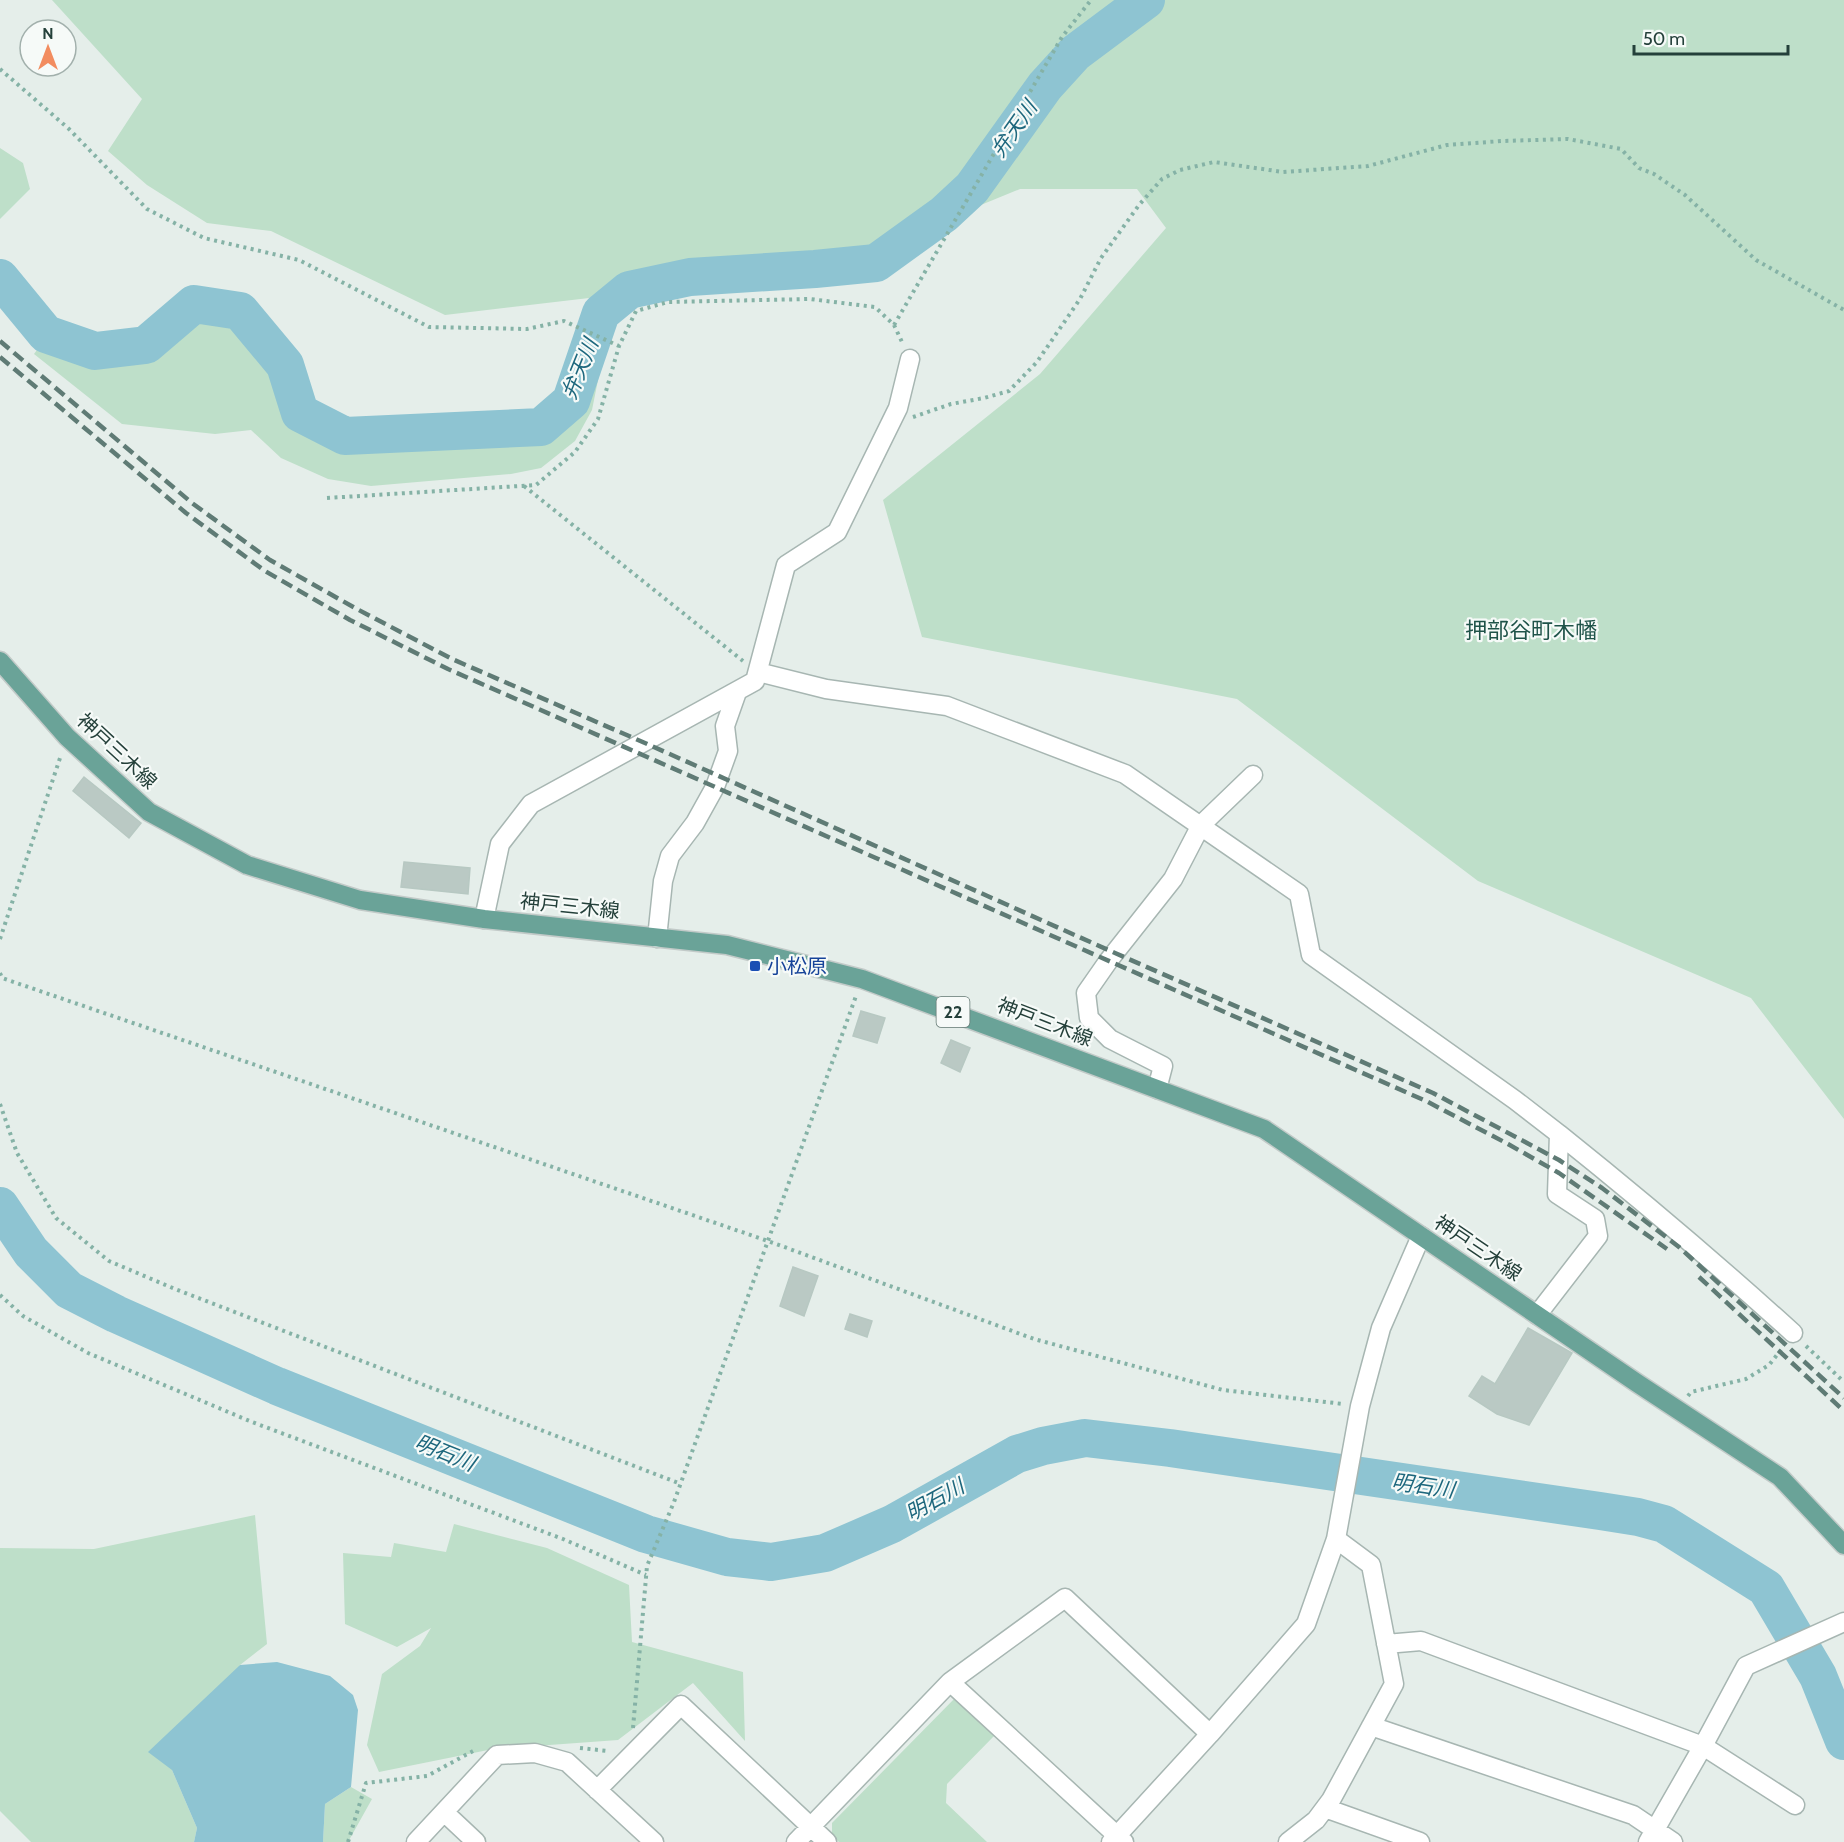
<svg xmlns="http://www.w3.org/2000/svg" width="1844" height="1842" viewBox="0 0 1844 1842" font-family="Cabin,'Noto Sans JP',sans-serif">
<rect width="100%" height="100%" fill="#e5eeea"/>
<path fill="#bedfc9" d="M 52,0 L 1844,0 L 1844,1119 L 1751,998 L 1478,881 L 1237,699 L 922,637 L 883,500 L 1040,374 L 1166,228 L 1137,189 L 1020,189 L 820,271 L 445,315 L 271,231 L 207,223 L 147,185 L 108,151 L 142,99 Z
M 0,148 L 23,163 L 30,189 L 0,219 Z
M 231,318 L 273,361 L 285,402 L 301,428 L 365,449 L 505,443 L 554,426 L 577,404 L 595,344 L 605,345 L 592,410 L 575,441 L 541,468 L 511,474 L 371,486 L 328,479 L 281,458 L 251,430 L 215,434 L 122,424 L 34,354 L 42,343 L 98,365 L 150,350 L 189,319 Z
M 255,1515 L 267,1644 L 240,1665 L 172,1770 L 197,1828 L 194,1842 L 31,1842 L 0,1811 L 0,1548 L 94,1549 Z
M 454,1524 L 547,1548 L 629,1585 L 632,1642 L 743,1672 L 745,1741 L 693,1683 L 618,1740 L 493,1749 L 379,1772 L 367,1745 L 382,1674 L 420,1646 L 431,1628 L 397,1647 L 345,1624 L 343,1553 L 391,1557 L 394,1543 L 446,1552 Z
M 956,1697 L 995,1735 L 947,1784 L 946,1803 L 987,1842 L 839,1842 L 832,1835 L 832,1823 Z
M 351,1787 L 372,1799 L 348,1842 L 323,1842 L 325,1804 Z"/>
<path fill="#8ec4d2" d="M 277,1662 L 330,1676 L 353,1695 L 358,1710 L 351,1787 L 325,1804 L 323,1842 L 194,1842 L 197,1828 L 172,1770 L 148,1752 L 240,1665 Z"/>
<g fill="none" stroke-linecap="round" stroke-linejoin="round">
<path stroke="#8ec4d2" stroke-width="38" d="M 0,278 L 46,334 L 95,351 L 146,345 L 194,304 L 240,311 L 285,365 L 300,413 L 345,436 L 541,427 L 571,401 L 601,313 L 629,290 L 690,277 L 815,269 L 876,263 L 944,214 L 972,188 L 1045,86 L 1075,53 L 1146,0
M 0,1206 L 31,1252 L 69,1290 L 116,1314 L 277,1386 L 646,1534 L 727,1557 L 771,1562 L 825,1553 L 892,1524 L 1017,1454 L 1043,1446 L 1085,1438 L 1170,1448 L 1600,1511 L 1638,1517 L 1664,1524 L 1766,1588 L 1818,1676 L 1844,1741"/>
</g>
<path fill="#bac9c4" stroke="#b7c8c2" stroke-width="1.5" d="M 84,777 L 141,823 L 129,838 L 73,791 Z
M 404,862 L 470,868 L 468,894 L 401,887 Z
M 861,1011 L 885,1018 L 877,1043 L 853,1036 Z
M 951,1040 L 970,1048 L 960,1072 L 941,1063 Z
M 793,1267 L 818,1276 L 804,1316 L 780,1306 Z
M 850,1314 L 872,1321 L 867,1337 L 845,1329 Z
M 1528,1328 L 1572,1353 L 1529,1425 L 1497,1414 L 1469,1396 L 1482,1376 L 1495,1384 Z"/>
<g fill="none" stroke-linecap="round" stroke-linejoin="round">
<g stroke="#a7b6b2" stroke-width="21">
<path id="minor" d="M 758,672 L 826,689 L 947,706 L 1125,774 L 1299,894 L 1311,955 L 1515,1100 L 1559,1134 L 1557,1194 L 1595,1219 L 1598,1236 L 1537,1315
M 484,919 L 500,844 L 531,804 L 755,681 L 786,565 L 837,532 L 898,408 L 910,359
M 657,938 L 663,881 L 670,856 L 695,823 L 715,787 L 728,751 L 725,726 L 737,692
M 1157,1089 L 1163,1066 L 1110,1039 L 1089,1018 L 1086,993 L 1109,960 L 1173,879 L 1201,825 L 1253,775
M 1559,1134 C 1639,1198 1717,1264 1793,1333
M 1386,1644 L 1421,1641 L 1703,1746 L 1795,1805
M 950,1682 L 1065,1598 L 1210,1734
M 1371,1726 L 1633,1815 L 1673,1842
M 597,1790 L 681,1705 L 827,1842
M 1325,1808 L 1420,1842
M 444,1812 L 476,1842
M 416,1842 L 497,1755 L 535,1753 L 567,1762 L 654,1842
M 796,1842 L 950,1682 L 1124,1842
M 1111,1842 L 1210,1734 L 1306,1624 L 1336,1539 L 1360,1406 L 1381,1328 L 1421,1236
M 1288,1842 L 1316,1820 L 1331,1800 L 1394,1684 L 1371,1565 L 1336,1539
M 1648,1842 L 1703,1746 L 1746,1666 L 1844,1622"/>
</g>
<g stroke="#c2cac8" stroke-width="21">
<path id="major" d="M 0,661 L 67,737 L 149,812 L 247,865 L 360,900 L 484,919 L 727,945 L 862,979 L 1264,1129 L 1637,1383 L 1780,1477 L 1844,1545"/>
</g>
<path stroke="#85b2a6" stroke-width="4" stroke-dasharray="3 4.5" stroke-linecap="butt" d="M 0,69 L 69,129 L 147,209 L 204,238 L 299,260 L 429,327 L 527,329 L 564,321 L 619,346
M 894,325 L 1062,37 L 1091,0
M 913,417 L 951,404 L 984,398 L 1009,391 L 1037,362 L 1080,299 L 1101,258 L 1139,205 L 1162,179 L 1180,170 L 1214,162 L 1283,172 L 1368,166 L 1447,145 L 1502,141 L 1568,139 L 1621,149 L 1639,168 L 1654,174 L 1685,195 L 1756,260 L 1844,310
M 524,486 L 743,661
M 327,498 L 536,485 L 575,452 L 598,419 L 619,346 L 636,311 L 668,302 L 810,299 L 875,307 L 894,325 L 902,342
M 0,939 L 61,755
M 0,973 L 2,978 L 768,1241 L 1034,1339 L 1223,1390 L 1343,1404
M 0,1104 L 17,1153 L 56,1218 L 109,1261 L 175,1289 L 681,1484
M 0,1295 L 23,1316 L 88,1353 L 252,1422 L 563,1539 L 646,1575
M 1806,1346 L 1844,1382
M 1688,1396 L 1691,1392 L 1746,1379 L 1769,1365 L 1784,1346
M 633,1728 L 647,1566 L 674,1502 L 856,996
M 580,1748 L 608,1751
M 348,1842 L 366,1783 L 427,1776 L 473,1751"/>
<use href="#minor" stroke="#fff" stroke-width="18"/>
<use href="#major" stroke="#6aa398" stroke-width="18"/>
<path stroke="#5f7b75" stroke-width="4.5" stroke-dasharray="12 6" stroke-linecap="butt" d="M 0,341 L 192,503 L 270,560 L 355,608 L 452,659 L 645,743 L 1115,953 L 1433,1093 L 1559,1160 L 1602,1188 L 1679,1247 L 1844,1398
M 0,357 L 186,513 L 265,571 L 350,620 L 448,669 L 1426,1101 L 1508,1144 L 1559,1173 L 1667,1249
M 1699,1277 L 1844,1411"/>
</g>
<rect fill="#1a4fb4" stroke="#f6faf8" stroke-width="2" x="749" y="960" width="12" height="12" rx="3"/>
<g text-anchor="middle" stroke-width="4.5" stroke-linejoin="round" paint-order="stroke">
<rect fill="#f6faf8" stroke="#637873" stroke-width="1.5" x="936.5" y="997" width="33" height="30" rx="4.5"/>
<g font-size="18" font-weight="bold" fill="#24403a">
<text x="953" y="1018">22</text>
</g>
<g font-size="20" fill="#24403a" stroke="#f6faf8">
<text transform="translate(117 751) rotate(43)" y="7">神戸三木線</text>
<text transform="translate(570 906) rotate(6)" y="7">神戸三木線</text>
<text transform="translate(1045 1022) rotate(21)" y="7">神戸三木線</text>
<text transform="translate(1478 1248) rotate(34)" y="7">神戸三木線</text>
</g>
<g font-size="20" fill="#164399" stroke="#f6faf8" text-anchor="start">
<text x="767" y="973">小松原</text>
</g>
<g font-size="21" font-style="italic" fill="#1d677d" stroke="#f6faf8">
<text transform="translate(1014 129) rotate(-55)" y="7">弁天川</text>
<text transform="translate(580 369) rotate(-68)" y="7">弁天川</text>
<text transform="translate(445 1453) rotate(22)" y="7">明石川</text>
<text transform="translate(1423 1486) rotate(8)" y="7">明石川</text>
<text transform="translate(935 1500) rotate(-29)" y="7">明石川</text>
</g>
<g font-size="22" fill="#1f5349" stroke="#f6faf8">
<text x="1531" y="638">押部谷町木幡</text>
</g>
</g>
<g transform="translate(48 48)"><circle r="28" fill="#f6faf8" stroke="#a2b0ac" stroke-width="1.5"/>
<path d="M0-4.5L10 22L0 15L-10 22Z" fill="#f28c5f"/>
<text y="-9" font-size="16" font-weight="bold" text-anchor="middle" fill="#24403a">N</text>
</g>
<path d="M1634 45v9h154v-9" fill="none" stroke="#24403a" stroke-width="3"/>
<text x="1643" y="45" font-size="18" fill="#24403a" stroke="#f6faf8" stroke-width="4.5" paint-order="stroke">50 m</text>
</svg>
